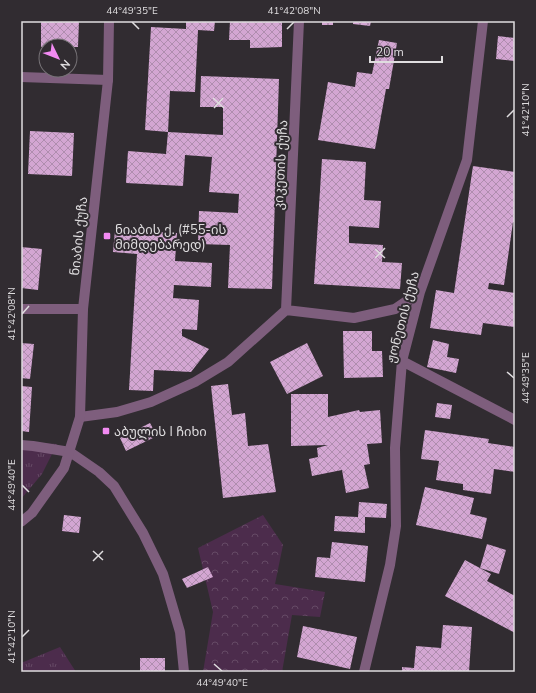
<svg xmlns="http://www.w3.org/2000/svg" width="536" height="693" viewBox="0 0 536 693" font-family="'Nunito Sans','Noto Sans Georgian',sans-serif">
<defs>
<pattern id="grass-tufts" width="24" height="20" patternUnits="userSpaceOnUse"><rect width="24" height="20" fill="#4c2c4c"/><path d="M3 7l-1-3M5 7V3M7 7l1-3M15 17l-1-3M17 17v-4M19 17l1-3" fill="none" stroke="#654a65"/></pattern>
<pattern id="forest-crowns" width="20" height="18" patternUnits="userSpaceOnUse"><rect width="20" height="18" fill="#4c2c4c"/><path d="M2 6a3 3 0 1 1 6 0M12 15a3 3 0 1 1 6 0" fill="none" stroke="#654a65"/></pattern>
<pattern id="building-cross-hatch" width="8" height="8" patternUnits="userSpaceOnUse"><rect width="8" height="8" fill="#d3a6d2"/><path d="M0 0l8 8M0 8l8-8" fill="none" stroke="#af8dae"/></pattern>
</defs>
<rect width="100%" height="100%" fill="#312c31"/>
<path fill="url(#grass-tufts)" d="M 21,442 L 57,444 L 42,474 L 21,499 Z
M 60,647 L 76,672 L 21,672 L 21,663 Z"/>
<path fill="url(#forest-crowns)" d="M 263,515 L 283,545 L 275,584 L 325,592 L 320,617 L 292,615 L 282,672 L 203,672 L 213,612 L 198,548 Z"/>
<path fill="url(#building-cross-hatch)" d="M 41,21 L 79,21 L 78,47 L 41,47 Z
M 186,21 L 215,21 L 214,31 L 198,30 L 195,92 L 170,91 L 168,132 L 145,130 L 151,27 L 186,29 Z
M 230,21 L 282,21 L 282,47 L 250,48 L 250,40 L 229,40 Z
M 322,21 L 333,21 L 333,25 L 322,25 Z
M 353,21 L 371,21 L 370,26 L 353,24 Z
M 498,36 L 515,38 L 515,61 L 496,59 Z
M 379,40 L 397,43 L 389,89 L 386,89 L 375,149 L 318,140 L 328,82 L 355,87 L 357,72 L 372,74 Z
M 201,76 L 279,79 L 272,289 L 228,288 L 230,245 L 198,244 L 199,211 L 238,213 L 239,194 L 209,192 L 212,157 L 185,155 L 183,186 L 126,183 L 128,151 L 166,154 L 168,132 L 223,135 L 223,107 L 200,107 Z
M 30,131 L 74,133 L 72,176 L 28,174 Z
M 322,159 L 366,162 L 364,200 L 381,201 L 379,228 L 349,226 L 349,243 L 383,245 L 382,262 L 402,263 L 400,289 L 314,284 Z
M 473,166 L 515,172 L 515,223 L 513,222 L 504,285 L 489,283 L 488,289 L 515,293 L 515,327 L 483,323 L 481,335 L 430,328 L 436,290 L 454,293 Z
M 115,230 L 177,233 L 175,261 L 212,263 L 211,287 L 174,285 L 173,298 L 199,300 L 197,330 L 182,329 L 182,336 L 209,349 L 191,372 L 154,370 L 153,391 L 129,390 L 137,254 L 113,252 Z
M 21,247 L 42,249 L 38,290 L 21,288 Z
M 343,331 L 372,331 L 372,351 L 382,351 L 383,377 L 344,378 Z
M 433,340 L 449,344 L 447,357 L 459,359 L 456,373 L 427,367 Z
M 21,343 L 34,344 L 30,379 L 21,378 Z
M 307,343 L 323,376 L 287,394 L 270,362 Z
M 228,384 L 232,415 L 245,413 L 248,446 L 268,444 L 276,492 L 223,498 L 211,386 Z
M 21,386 L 32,387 L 29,432 L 21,431 Z
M 291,394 L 328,394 L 328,417 L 359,410 L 360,412 L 380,410 L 382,443 L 367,444 L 370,464 L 364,465 L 369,488 L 346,493 L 342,470 L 312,476 L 309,459 L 318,457 L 317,448 L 328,445 L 291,446 Z
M 437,403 L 452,405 L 450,419 L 435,417 Z
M 150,423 L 157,436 L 126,451 L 120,438 Z
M 425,430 L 489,439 L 488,443 L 515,447 L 515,472 L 494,469 L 491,494 L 463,490 L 463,484 L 436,480 L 439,461 L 421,459 Z
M 425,487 L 474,498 L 470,514 L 487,518 L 482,539 L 416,525 Z
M 359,502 L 387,504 L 386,518 L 365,517 L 365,533 L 334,531 L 335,516 L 358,517 Z
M 64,515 L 81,517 L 79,533 L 62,531 Z
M 332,542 L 368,546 L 365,582 L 315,577 L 317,557 L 330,558 Z
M 487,544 L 506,550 L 499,574 L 480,568 Z
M 465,560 L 491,574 L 487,581 L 515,596 L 515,633 L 445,596 Z
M 208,567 L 213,577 L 187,588 L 182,579 Z
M 443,625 L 472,627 L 469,672 L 402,672 L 402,667 L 414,668 L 416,646 L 441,648 Z
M 303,626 L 357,637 L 350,669 L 297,657 Z
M 140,658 L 165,658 L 165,672 L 140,672 Z"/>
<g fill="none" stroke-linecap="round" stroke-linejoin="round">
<path stroke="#7e5e7d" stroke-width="10" d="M 21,445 L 33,446 L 70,452"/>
<path stroke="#7e5e7d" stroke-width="10" d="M 21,77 L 108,80
M 21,309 L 83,309
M 286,310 L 299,21
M 402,361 L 515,420
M 80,417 L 117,412 L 151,402 L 195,382 L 228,362 L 286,310 L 354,318 L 395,309 L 420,292
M 70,452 L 99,472 L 114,486 L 143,533 L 163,574 L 180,632 L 184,672
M 364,672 L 390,565 L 396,526 L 395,448 L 402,361 L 420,292 L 467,160 L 483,21"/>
<path stroke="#7e5e7d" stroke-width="10" d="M 21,522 L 32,513 L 64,468 L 80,417 L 83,309 L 108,80 L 109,21"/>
</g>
<path fill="none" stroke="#dfdddf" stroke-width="1.5" d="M 132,22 L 139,29M 287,29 L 294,22M 213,98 L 224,108M 214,108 L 223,98M 507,117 L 514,110M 375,249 L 385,258M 375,258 L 385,248M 22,314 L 29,306M 507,372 L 514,378M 22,485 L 29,492M 93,551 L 103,560M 93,561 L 103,551M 22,637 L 29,630M 214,664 L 222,671"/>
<g fill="#f28af2" stroke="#312c31" stroke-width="1.5">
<rect x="103" y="232" width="8" height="8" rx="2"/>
<rect x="102" y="427" width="8" height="8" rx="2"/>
</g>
<g text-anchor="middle" stroke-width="4" stroke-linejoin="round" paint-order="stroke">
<g font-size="13" fill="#dfdddf" stroke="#312c31">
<text transform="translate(280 165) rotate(-87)" y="5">კიკეთის ქუჩა</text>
<text transform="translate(78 236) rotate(-84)" y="5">ნიაბის ქუჩა</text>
<text transform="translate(402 317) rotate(-75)" y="5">ჟონეთის ქუჩა</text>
</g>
<g font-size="13" fill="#dfdddf" stroke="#312c31" text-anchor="start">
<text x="115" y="234">ნიაბის ქ. (#55-ის<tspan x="115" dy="15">მიმდებარედ)</tspan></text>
<text x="114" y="436">აბულის I ჩიხი</text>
</g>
</g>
<rect width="536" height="693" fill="none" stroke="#312c31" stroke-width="44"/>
<g transform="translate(58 58) rotate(133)"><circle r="19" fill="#312c31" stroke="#777377"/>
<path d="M0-3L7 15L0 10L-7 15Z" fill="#f28af2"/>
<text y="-6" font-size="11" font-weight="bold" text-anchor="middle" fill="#dfdddf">N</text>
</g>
<path d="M370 56v6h72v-6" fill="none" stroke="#dfdddf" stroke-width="2"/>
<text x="376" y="56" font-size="12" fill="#dfdddf" stroke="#312c31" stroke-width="3" paint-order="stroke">20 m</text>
<rect x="22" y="22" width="492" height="649" fill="none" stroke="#dfdddf" stroke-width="1.5"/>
<g font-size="10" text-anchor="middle" fill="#dfdddf">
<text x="132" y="14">44°49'35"E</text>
<text x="294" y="14">41°42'08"N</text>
<text transform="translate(525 110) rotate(-90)" y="4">41°42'10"N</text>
<text transform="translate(11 314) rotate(-90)" y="4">41°42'08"N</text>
<text transform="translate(525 378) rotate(-90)" y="4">44°49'35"E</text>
<text transform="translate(11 485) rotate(-90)" y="4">44°49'40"E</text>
<text transform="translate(11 637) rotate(-90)" y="4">41°42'10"N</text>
<text x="222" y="686">44°49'40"E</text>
</g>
</svg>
